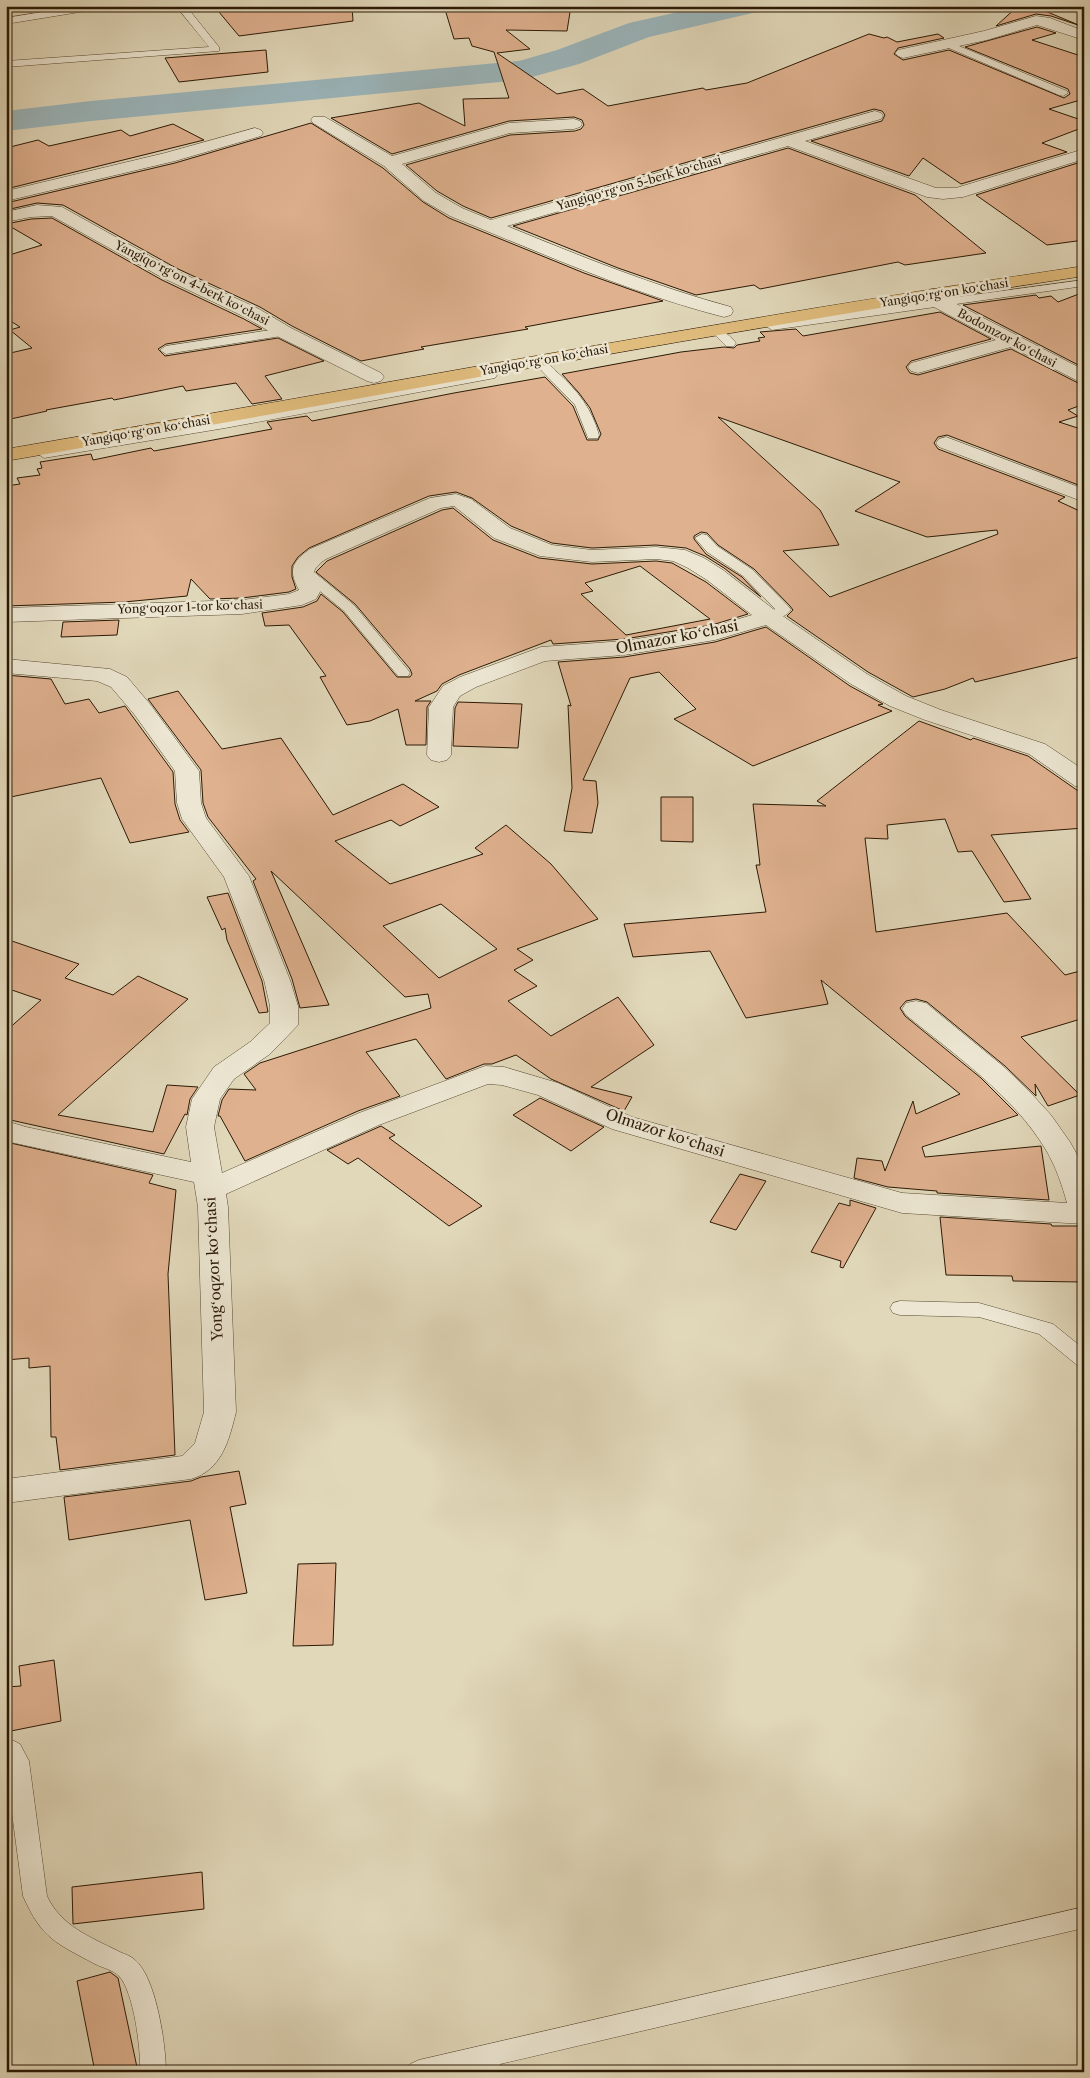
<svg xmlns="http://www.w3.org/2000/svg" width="1090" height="2078" viewBox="0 0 1090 2078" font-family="'Libre Caslon Text',serif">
<rect width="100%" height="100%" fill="#e1d8ba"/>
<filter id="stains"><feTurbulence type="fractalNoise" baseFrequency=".004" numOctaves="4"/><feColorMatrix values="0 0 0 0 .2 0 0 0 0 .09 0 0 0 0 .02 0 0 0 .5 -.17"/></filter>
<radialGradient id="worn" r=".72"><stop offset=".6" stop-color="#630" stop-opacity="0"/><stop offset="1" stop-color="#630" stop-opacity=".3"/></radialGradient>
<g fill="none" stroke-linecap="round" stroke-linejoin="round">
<path fill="#9bb6bc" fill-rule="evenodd" d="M 705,6 L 761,6 L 757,12 L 649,37 L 579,64 L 521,80 L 91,121 L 6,131 L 6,111 L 91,101 L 519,61 L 557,50 L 629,23 Z"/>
</g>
<path fill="#dfb18f" stroke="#2b1905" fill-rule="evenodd" d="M 214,6 L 352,6 L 353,21 L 239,36 Z
M 444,6 L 571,6 L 567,31 L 506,30 L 530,49 L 497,53 L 557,94 L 583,89 L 608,106 L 703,88 L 706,90 L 747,83 L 869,34 L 884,38 L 887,37 L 897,42 L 938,34 L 944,38 L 898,48 L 894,54 L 903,60 L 949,50 L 1064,98 L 1070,94 L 1068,89 L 965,47 L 1037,27 L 1056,33 L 1032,40 L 1084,57 L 1084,99 L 1049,109 L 1084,121 L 1084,127 L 1042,143 L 1067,152 L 961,184 L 923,158 L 909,176 L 811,141 L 882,121 L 885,115 L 882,111 L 874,109 L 491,218 L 463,206 L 437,191 L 406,165 L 510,135 L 575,131 L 581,129 L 584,125 L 582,120 L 574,117 L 509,121 L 392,154 L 331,118 L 419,103 L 465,126 L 463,99 L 509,98 L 494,52 L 472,46 L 469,38 L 454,39 Z
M 1018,6 L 1033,6 L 1081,26 L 1051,16 L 1036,14 L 996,26 Z
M 266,50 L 268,72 L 179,82 L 165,58 Z
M 311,123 L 383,168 L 423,202 L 449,218 L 584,273 L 663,301 L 525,327 L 528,329 L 421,347 L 424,349 L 361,361 L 292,326 L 260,307 L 176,268 L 63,205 L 37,203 L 6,210 L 6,203 L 175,163 Z
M 173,124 L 204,140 L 6,189 L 6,148 L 38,140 L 49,146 L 121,130 L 130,136 Z
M 788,148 L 915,195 L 986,253 L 905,265 L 898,262 L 760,289 L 754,285 L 696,295 L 618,268 L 513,226 Z
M 1084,161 L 1084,240 L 1047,245 L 976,195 Z
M 52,218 L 162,280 L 244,319 L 262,329 L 166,344 L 158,349 L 165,356 L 278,338 L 324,361 L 265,376 L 282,399 L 252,404 L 236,383 L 186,391 L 183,386 L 114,400 L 112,398 L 46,410 L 47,411 L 6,420 L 6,354 L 32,348 L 10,330 L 20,327 L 6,318 L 6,256 L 42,245 L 6,224 L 31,219 Z
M 1084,292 L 1084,368 L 963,305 L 1036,295 L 1039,298 L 1051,296 L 1058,302 Z
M 940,312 L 991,339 L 911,361 L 906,367 L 910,373 L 918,375 L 1011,349 L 1084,386 L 1084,404 L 1068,410 L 1078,416 L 1059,422 L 1084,430 L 1084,484 L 1081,486 L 947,435 L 938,437 L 934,443 L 938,449 L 1065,497 L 1058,501 L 1084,513 L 1084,656 L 975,682 L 973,678 L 945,689 L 913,697 L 868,672 L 787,616 L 793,610 L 790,606 L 754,569 L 718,545 L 707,533 L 701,532 L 694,536 L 694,539 L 706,554 L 742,577 L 761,597 L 724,568 L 705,556 L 686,548 L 656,545 L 592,548 L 552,543 L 511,526 L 472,498 L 456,492 L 429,496 L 309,548 L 298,557 L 292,566 L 292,577 L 296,589 L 289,592 L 242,598 L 210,599 L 191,579 L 187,596 L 124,602 L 6,606 L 6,486 L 20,484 L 17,478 L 40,475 L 37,469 L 42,468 L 40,462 L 91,454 L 93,460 L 151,448 L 154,451 L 272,429 L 267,422 L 307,416 L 312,421 L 454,393 L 545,377 L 573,406 L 587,440 L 598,440 L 601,434 L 590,408 L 579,393 L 562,374 L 681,352 L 724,347 L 734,348 L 737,345 L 760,341 L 758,338 L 765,337 L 760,332 L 796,329 L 803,336 ZM 718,417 L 900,482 L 855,511 L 927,537 L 997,530 L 998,534 L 830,597 L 783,551 L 839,545 L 820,510 Z
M 453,508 L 493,540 L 539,558 L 592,564 L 656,561 L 672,563 L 706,582 L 748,614 L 712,625 L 624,639 L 553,644 L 551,640 L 459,675 L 442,684 L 437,691 L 415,701 L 431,701 L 427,707 L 426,745 L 406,745 L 398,709 L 370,721 L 347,725 L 320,677 L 326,676 L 289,625 L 265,626 L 262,613 L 303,607 L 317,601 L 321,594 L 343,612 L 397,677 L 410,677 L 412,674 L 410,669 L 355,604 L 316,572 L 327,561 L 442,510 ZM 640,566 L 710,619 L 626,635 L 581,594 L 593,591 L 585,583 Z
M 119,620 L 117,635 L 61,637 L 63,622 Z
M 766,627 L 850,686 L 883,704 L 878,705 L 892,711 L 753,766 L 674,719 L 696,709 L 659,672 L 630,678 L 583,780 L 596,781 L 598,803 L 592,833 L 564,831 L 572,788 L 568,705 L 571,706 L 558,662 L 624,657 L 715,642 Z
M 6,675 L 51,679 L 65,704 L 89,699 L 99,713 L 125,706 L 173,772 L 175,804 L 180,820 L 189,832 L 130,843 L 101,778 L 6,798 Z
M 178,691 L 222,749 L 281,738 L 333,815 L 403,784 L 439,807 L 400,826 L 391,820 L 335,841 L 390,884 L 483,854 L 475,848 L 506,825 L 551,864 L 598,919 L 517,949 L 533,960 L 514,970 L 537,986 L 508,1001 L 551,1036 L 618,997 L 654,1045 L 591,1087 L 632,1097 L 624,1111 L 551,1079 L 516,1055 L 492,1064 L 484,1064 L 446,1079 L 416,1039 L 366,1052 L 400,1096 L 358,1111 L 245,1161 L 220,1116 L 218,1116 L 222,1100 L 229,1089 L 256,1090 L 244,1074 L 260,1063 L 431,1008 L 428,994 L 405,997 L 271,871 L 329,1005 L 300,1008 L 292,979 L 253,881 L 256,879 L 208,817 L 203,803 L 201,770 L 148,699 ZM 441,904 L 497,949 L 439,978 L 383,926 Z
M 458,702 L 522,704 L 518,748 L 453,746 L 455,708 Z
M 919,721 L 971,740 L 973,738 L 1028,756 L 1084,795 L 1084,828 L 991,835 L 1031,899 L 1004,902 L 972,851 L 958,852 L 945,819 L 887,825 L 888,839 L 865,838 L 876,932 L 1007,913 L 1065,975 L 1084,970 L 1084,1018 L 1021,1037 L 1080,1095 L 1048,1106 L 1035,1084 L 1036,1096 L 1005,1066 L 927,1002 L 916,999 L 906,1001 L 900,1008 L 905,1016 L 981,1078 L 1018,1115 L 922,1147 L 925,1157 L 1041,1146 L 1049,1200 L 937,1193 L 937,1191 L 888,1187 L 854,1178 L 857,1158 L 882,1161 L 885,1171 L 913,1101 L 916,1114 L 960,1094 L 821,980 L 828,1004 L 746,1018 L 710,951 L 633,957 L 624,924 L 766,912 L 756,865 L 760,865 L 753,804 L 826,806 L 817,801 Z
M 661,797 L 693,797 L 693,842 L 661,841 Z
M 228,893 L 262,981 L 268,1012 L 259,1013 L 227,940 L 225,928 L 222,930 L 207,897 Z
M 6,939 L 79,964 L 65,978 L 113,995 L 138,976 L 188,999 L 58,1115 L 153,1132 L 167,1085 L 198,1087 L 190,1099 L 187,1115 L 185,1114 L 164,1154 L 6,1119 L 6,1031 L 41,1000 L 6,988 Z
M 540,1098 L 604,1127 L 571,1151 L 513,1115 Z
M 381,1126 L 395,1135 L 389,1138 L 482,1206 L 449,1226 L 358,1158 L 348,1164 L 327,1150 Z
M 6,1142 L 153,1175 L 149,1183 L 176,1190 L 168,1274 L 175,1455 L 60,1470 L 56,1437 L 51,1437 L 50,1366 L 29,1368 L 29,1358 L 6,1360 Z
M 740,1174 L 766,1181 L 736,1230 L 710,1222 Z
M 850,1200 L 876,1208 L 843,1268 L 840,1267 L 841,1261 L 811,1252 L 839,1203 L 850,1206 Z
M 940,1217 L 1051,1224 L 1052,1226 L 1084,1226 L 1084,1282 L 1013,1281 L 1012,1276 L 946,1275 Z
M 239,1471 L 246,1504 L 230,1507 L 247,1593 L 205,1600 L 190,1520 L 69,1540 L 64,1497 L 191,1481 L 201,1477 Z
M 336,1563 L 333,1645 L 293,1646 L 298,1564 Z
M 54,1660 L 61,1721 L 6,1732 L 6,1687 L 21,1686 L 19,1666 Z
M 202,1872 L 204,1909 L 73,1924 L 72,1887 Z
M 110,1972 L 118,1978 L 138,2072 L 95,2072 L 77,1981 Z"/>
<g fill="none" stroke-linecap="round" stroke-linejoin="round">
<g stroke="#584932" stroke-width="1">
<path id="lane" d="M 79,6 L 103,6 L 98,9 L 6,24 L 6,18 Z
M 176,6 L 186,6 L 219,47 L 219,51 L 6,67 L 6,61 L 209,47 Z
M 947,41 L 1067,91 L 1068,93 L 1063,96 L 1059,95 L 944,46 L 944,42 Z
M 1084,280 L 1084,286 L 772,330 L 766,326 L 772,322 Z
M 284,328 L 288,329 L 290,332 L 288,335 L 166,354 L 160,350 L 166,346 Z
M 720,330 C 726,332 732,338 736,343 L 734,346 L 726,346 L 714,334 Z
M 542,361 C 549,363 553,368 558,373 C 578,391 592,409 599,435 L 598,438 L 588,438 L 575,405 L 536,365 Z
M 491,371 L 497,375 L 495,378 L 225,428 L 44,458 L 38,454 L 44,450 L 225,420 Z
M 702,534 L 707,535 L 717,546 L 753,570 L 789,607 L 791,610 C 785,617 773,622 764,620 L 762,617 L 775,609 L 743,576 L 707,552 L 695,538 Z
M 303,566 L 308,567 L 354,605 L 408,670 L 410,673 L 408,676 L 398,676 L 344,611 L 298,573 L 296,570 Z
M 900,1301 L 979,1303 L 1053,1324 L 1084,1349 L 1084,1367 L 1077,1365 L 1039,1334 L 979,1317 L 900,1315 L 893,1313 L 890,1308 L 893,1303 Z
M 6,1737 L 20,1744 L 29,1761 L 47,1896 C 61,1926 90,1937 118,1951 C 123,1954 130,1955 135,1960 C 156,1977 166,2045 166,2072 L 140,2072 C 141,2050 134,1992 119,1976 C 113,1970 103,1968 95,1964 C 56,1943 42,1939 23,1896 L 6,1768 Z
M 1084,1907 L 1084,1928 L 500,2064 L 504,2072 L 478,2072 L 477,2070 L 469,2072 L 406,2072 L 410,2064 L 419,2060 Z"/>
</g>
<g stroke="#584932" stroke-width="1">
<path id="street" d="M 1036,16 L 1050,18 L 1084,31 L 1084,40 L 1037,25 L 987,40 L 903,58 L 898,56 L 895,53 L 898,50 L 984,31 Z
M 875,111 L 881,113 L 883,116 L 881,119 L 805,141 L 936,188 L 956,188 L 1084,149 L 1084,159 L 963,197 L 943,199 L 927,197 L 788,146 L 507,226 C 580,256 654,286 731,307 L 733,311 L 731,315 L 724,317 C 630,293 539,252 450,216 L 424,201 L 384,166 L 313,123 L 311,120 L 313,117 L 325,117 L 392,156 L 509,123 L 574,119 L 580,121 L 582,124 L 580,127 L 574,129 L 510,133 L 402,164 L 436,193 L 462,208 L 491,220 Z
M 255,128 L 261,130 L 263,133 L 261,136 L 175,161 L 6,201 L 6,191 L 165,153 Z
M 37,205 L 62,207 L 175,270 L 259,309 L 291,328 L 381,373 L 384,377 L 381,381 L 374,383 L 367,381 L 277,336 L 245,317 L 163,278 L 52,216 L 31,217 L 6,222 L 6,212 Z
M 933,289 L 939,290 L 945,298 L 1084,370 L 1084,384 L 1011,347 L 918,373 L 911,371 L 908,367 L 911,363 L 996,340 L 932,306 L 924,294 L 927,290 Z
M 946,437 L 1084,489 L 1084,502 L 939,447 L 936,443 L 939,439 Z
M 456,494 L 471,499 L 510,528 L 552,545 L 592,550 L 656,547 L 685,550 L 704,558 L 723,570 L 777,612 L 867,674 L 906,696 L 941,710 L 1045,744 L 1084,770 L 1084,788 L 1075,786 L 1029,754 L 925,720 L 890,706 L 851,684 L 766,625 L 715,640 L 624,655 L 545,661 L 476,687 L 460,696 L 453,707 L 451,755 L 447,760 L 439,762 L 431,760 L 427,755 L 429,707 L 443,686 L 460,677 L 541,647 L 624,641 L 712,627 L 752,615 L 707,580 L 688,568 L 673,561 L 656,559 L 592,562 L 540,556 L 494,538 L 454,506 L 441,508 L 326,559 C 310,570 312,574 321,590 L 316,599 L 302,605 L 242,614 L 6,622 L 6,608 L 242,600 L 289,594 L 299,590 C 288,570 292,562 310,549 L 430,498 Z
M 6,659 L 110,669 L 127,677 L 150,704 L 199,771 L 201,803 L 206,818 L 249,876 L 290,980 L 298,1006 L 298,1025 L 270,1054 L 234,1079 L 220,1099 L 214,1127 L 222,1173 L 359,1113 L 485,1066 L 504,1067 L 558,1083 L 632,1117 L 902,1193 L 1067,1203 C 1062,1185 1056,1167 1046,1150 C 1013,1095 955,1055 906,1015 L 902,1009 L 906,1003 L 916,1001 L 926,1003 L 1004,1067 L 1028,1090 L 1051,1115 L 1070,1142 L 1084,1167 L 1084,1224 L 902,1213 L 612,1129 L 538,1095 L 502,1085 L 488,1084 L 379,1125 L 226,1194 L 228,1207 L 236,1412 C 229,1440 222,1470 191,1479 L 6,1503 L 6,1479 L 182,1456 L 195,1443 L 204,1412 L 198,1207 L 194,1182 L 10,1142 L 6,1140 L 6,1121 L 26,1127 L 191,1162 L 186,1127 L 192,1099 L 214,1067 L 250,1042 L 270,1023 L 270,1006 L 264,980 L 224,877 L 182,819 L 177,803 L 175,771 L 134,714 L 111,687 L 97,681 L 6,673 Z"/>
</g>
<g stroke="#2b1905" stroke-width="1">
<path id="primary" d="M 1084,266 L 1084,276 C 723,330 365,399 6,461 L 6,449 C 365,388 723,319 1084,266 Z"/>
</g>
<use href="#lane" fill="#ece6d2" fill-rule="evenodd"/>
<use href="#street" fill="#ece6d2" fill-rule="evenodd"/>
<use href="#primary" fill="#e0bc7d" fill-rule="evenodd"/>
</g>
<g text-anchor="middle" stroke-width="5" stroke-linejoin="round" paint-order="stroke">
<g font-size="12" fill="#2b1905" stroke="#ece6d2">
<text transform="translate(639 183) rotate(-16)" y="4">Yangiqoʻrgʻon 5-berk koʻchasi</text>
<text transform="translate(192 283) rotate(27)" y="4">Yangiqoʻrgʻon 4-berk koʻchasi</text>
<text transform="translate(944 293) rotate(-9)" y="4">Yangiqoʻrgʻon koʻchasi</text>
<text transform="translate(1007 338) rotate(28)" y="4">Bodomzor koʻchasi</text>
<text transform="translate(544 360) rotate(-10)" y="4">Yangiqoʻrgʻon koʻchasi</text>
<text transform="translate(146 431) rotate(-10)" y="4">Yangiqoʻrgʻon koʻchasi</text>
<text transform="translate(190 607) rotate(-2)" y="4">Yongʻoqzor 1-tor koʻchasi</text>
</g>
<g font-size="15" fill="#2b1905" stroke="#ece6d2">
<text transform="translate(677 637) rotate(-11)" y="5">Olmazor koʻchasi</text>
<text transform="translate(665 1133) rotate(18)" y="5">Olmazor koʻchasi</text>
<text transform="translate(214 1269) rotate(-93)" y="5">Yongʻoqzor koʻchasi</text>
</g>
</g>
<rect width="1090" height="2078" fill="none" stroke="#e1d8ba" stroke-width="25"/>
<rect x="8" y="8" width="1075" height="2063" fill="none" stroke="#2b1905" stroke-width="2.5"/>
<rect x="12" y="12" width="1065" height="2053" fill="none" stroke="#2b1905"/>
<rect width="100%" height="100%" filter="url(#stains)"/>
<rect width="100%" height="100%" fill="url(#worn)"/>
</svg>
